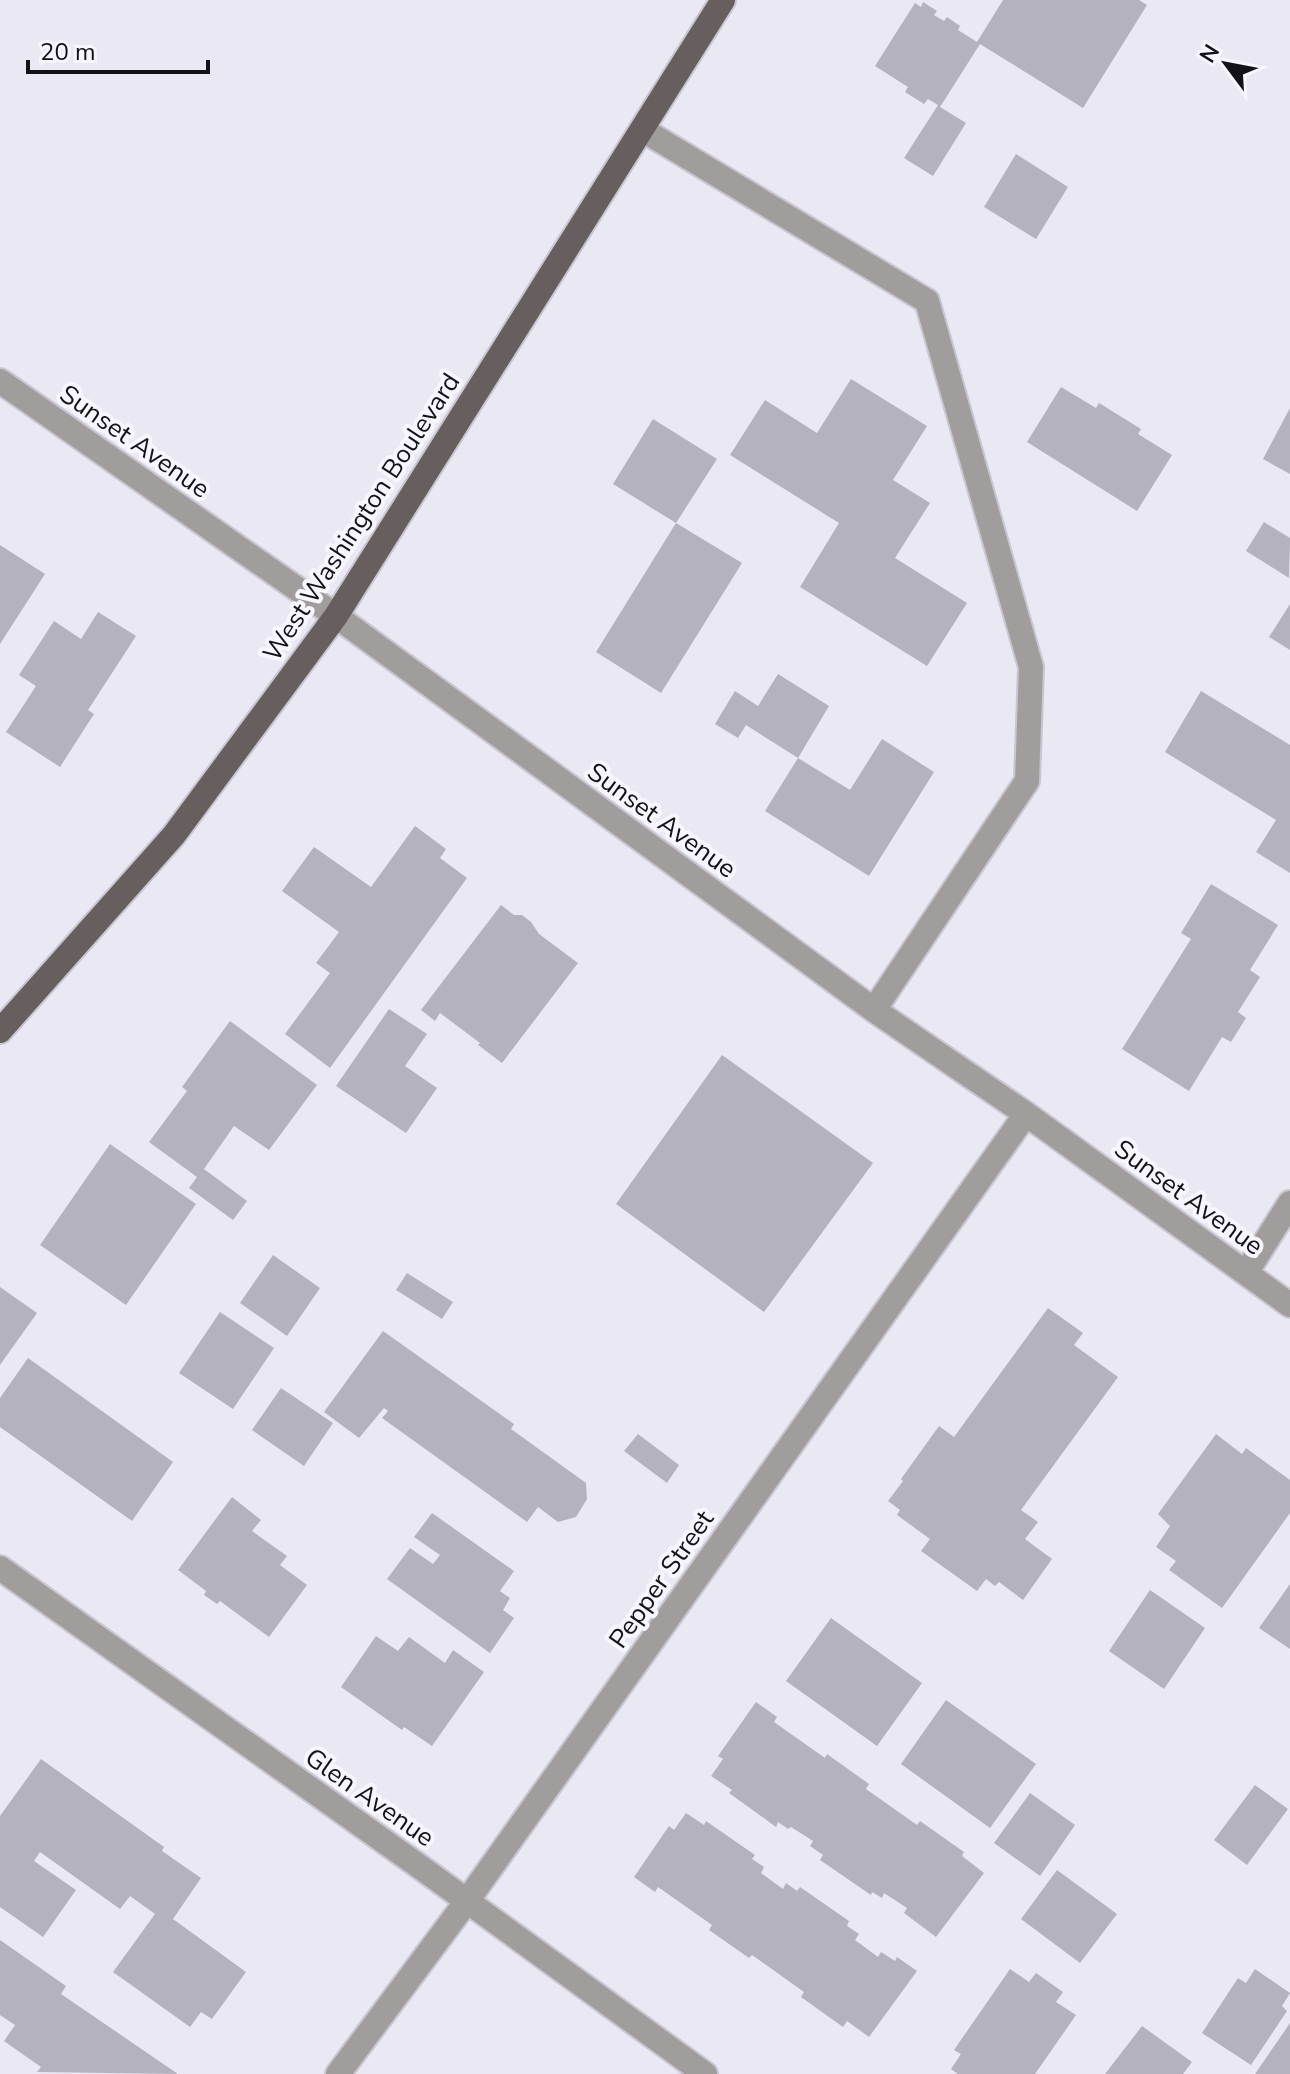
<svg xmlns="http://www.w3.org/2000/svg" width="1290" height="2074" viewBox="0 0 1290 2074" font-family="'Nunito Sans',sans-serif">
<rect width="100%" height="100%" fill="#eae8f3"/>
<path fill="#b4b2bc" d="M 1003,0 L 1139,0 L 1147,5 L 1083,108 L 980,44 L 940,107 L 966,123 L 933,176 L 904,158 L 938,105 L 928,99 L 924,104 L 905,92 L 908,87 L 875,66 L 915,3 L 921,7 L 923,2 L 937,11 L 934,15 L 944,21 L 947,17 L 960,26 L 958,30 L 977,42 Z
M 1016,154 L 1068,187 L 1036,239 L 984,207 Z
M 851,379 L 927,426 L 893,480 L 930,503 L 895,558 L 967,603 L 927,666 L 800,587 L 839,523 L 730,455 L 765,400 L 817,433 Z
M 1061,387 L 1096,408 L 1099,403 L 1141,429 L 1138,434 L 1172,455 L 1137,511 L 1027,442 Z
M 1290,408 L 1290,474 L 1263,459 Z
M 653,419 L 717,459 L 676,523 L 613,484 Z
M 1264,522 L 1290,538 L 1289,578 L 1246,551 Z
M 676,523 L 742,563 L 661,693 L 596,652 Z
M 0,545 L 45,574 L 0,644 Z
M 1290,604 L 1290,650 L 1269,637 Z
M 98,612 L 136,636 L 88,710 L 94,714 L 60,767 L 6,732 L 36,686 L 19,675 L 54,621 L 81,639 Z
M 778,674 L 829,706 L 798,758 L 746,725 L 738,738 L 715,724 L 735,691 L 758,706 Z
M 1201,691 L 1290,745 L 1290,873 L 1256,852 L 1276,820 L 1165,752 Z
M 882,739 L 934,772 L 869,876 L 765,811 L 798,758 L 850,790 Z
M 415,826 L 446,849 L 440,858 L 467,878 L 330,1068 L 285,1034 L 330,973 L 316,963 L 339,932 L 282,891 L 314,847 L 371,887 Z
M 1211,884 L 1278,925 L 1250,970 L 1260,977 L 1238,1012 L 1246,1018 L 1231,1042 L 1222,1037 L 1189,1091 L 1122,1049 L 1191,939 L 1181,933 Z
M 501,905 L 514,915 L 522,915 L 531,922 L 539,934 L 578,963 L 502,1063 L 478,1045 L 480,1043 L 440,1013 L 435,1021 L 421,1010 Z
M 389,1009 L 427,1034 L 405,1066 L 437,1088 L 406,1133 L 336,1086 Z
M 230,1021 L 317,1085 L 269,1150 L 234,1126 L 204,1169 L 247,1201 L 233,1220 L 189,1188 L 197,1177 L 149,1142 L 187,1091 L 182,1087 Z
M 722,1055 L 873,1163 L 764,1312 L 616,1204 Z
M 110,1144 L 196,1204 L 126,1305 L 40,1245 Z
M 273,1255 L 320,1288 L 287,1336 L 240,1303 Z
M 407,1273 L 453,1302 L 442,1319 L 396,1290 Z
M 0,1287 L 37,1313 L 0,1365 Z
M 1048,1308 L 1083,1333 L 1074,1345 L 1118,1377 L 1021,1510 L 1038,1522 L 1025,1539 L 1052,1559 L 1023,1600 L 999,1582 L 995,1586 L 986,1579 L 977,1591 L 921,1551 L 930,1539 L 897,1515 L 900,1510 L 888,1501 L 903,1481 L 901,1479 L 939,1426 L 954,1437 Z
M 220,1312 L 274,1348 L 233,1409 L 179,1373 Z
M 383,1331 L 514,1424 L 511,1429 L 586,1483 L 587,1499 L 576,1517 L 558,1522 L 538,1507 L 527,1522 L 382,1418 L 388,1411 L 384,1408 L 359,1438 L 324,1412 Z
M 28,1358 L 173,1462 L 132,1521 L 0,1427 L 0,1398 Z
M 281,1388 L 333,1423 L 304,1466 L 252,1430 Z
M 638,1434 L 679,1465 L 667,1483 L 624,1451 Z
M 1216,1434 L 1242,1454 L 1246,1448 L 1290,1480 L 1290,1513 L 1222,1608 L 1169,1570 L 1176,1561 L 1156,1547 L 1170,1526 L 1158,1514 Z
M 232,1497 L 261,1520 L 252,1531 L 287,1556 L 280,1565 L 307,1585 L 269,1637 L 220,1601 L 217,1604 L 204,1595 L 206,1591 L 178,1570 Z
M 432,1513 L 514,1571 L 500,1591 L 510,1598 L 503,1610 L 514,1618 L 490,1653 L 387,1579 L 410,1548 L 433,1564 L 440,1555 L 414,1537 Z
M 1290,1584 L 1290,1649 L 1259,1628 Z
M 1150,1590 L 1205,1628 L 1164,1689 L 1109,1651 Z
M 831,1618 L 922,1683 L 877,1746 L 786,1681 Z
M 376,1636 L 398,1651 L 409,1637 L 445,1663 L 453,1650 L 484,1672 L 432,1746 L 404,1727 L 402,1730 L 341,1687 Z
M 946,1700 L 1036,1764 L 990,1828 L 901,1764 Z
M 756,1702 L 777,1717 L 774,1722 L 825,1758 L 827,1754 L 869,1784 L 866,1789 L 917,1825 L 920,1821 L 964,1852 L 962,1856 L 984,1873 L 936,1937 L 904,1913 L 907,1908 L 884,1893 L 882,1898 L 872,1892 L 871,1895 L 820,1860 L 823,1855 L 810,1846 L 813,1841 L 791,1827 L 788,1829 L 778,1822 L 776,1827 L 729,1793 L 732,1790 L 711,1776 L 723,1759 L 718,1756 Z
M 41,1759 L 164,1847 L 162,1851 L 201,1878 L 173,1919 L 246,1972 L 212,2019 L 201,2012 L 190,2027 L 113,1972 L 155,1914 L 130,1896 L 120,1909 L 40,1852 L 34,1861 L 76,1890 L 43,1937 L 0,1907 L 0,1816 Z
M 1255,1785 L 1288,1809 L 1247,1865 L 1214,1840 Z
M 1030,1793 L 1075,1825 L 1040,1876 L 994,1843 Z
M 686,1813 L 704,1825 L 706,1821 L 755,1855 L 752,1859 L 764,1867 L 761,1873 L 783,1889 L 786,1883 L 797,1891 L 800,1887 L 849,1921 L 847,1926 L 859,1934 L 855,1940 L 878,1957 L 881,1952 L 895,1961 L 897,1957 L 917,1971 L 869,2037 L 847,2021 L 843,2027 L 801,1997 L 804,1992 L 752,1955 L 749,1958 L 709,1930 L 712,1925 L 658,1887 L 655,1892 L 634,1877 L 669,1826 L 674,1830 Z
M 1057,1870 L 1117,1914 L 1080,1963 L 1021,1919 Z
M 0,1940 L 66,1986 L 61,1994 L 178,2074 L 37,2072 L 41,2067 L 4,2041 L 15,2025 L 0,2015 Z
M 1010,1969 L 1029,1982 L 1036,1973 L 1063,1992 L 1056,2002 L 1076,2015 L 1035,2074 L 958,2074 L 951,2069 L 961,2054 L 954,2050 Z
M 1255,1969 L 1290,1993 L 1282,2006 L 1287,2011 L 1251,2065 L 1202,2033 L 1238,1978 L 1246,1983 Z
M 1290,2023 L 1290,2074 L 1255,2074 Z
M 1142,2026 L 1192,2062 L 1183,2074 L 1105,2074 Z"/>
<g fill="none" stroke-linecap="round" stroke-linejoin="round">
<g stroke="#c8c6d0" stroke-width="28">
<path id="minor" d="M 643,130 L 927,301 L 1031,667 L 1027,781 L 874,1010
M 0,381 L 336,616 L 874,1010 L 1026,1114 L 1290,1305
M 1246,1273 L 1290,1203
M 0,1568 L 423,1869 L 705,2074
M 338,2074 L 467,1901 L 1026,1114"/>
</g>
<g stroke="#c8c6d0" stroke-width="28">
<path id="major" d="M 0,1031 L 174,835 L 336,616 L 723,0"/>
</g>
<use href="#minor" stroke="#a29d9d" stroke-width="24"/>
<use href="#major" stroke="#675e5e" stroke-width="24"/>
</g>
<g text-anchor="middle" stroke-width="8" stroke-linejoin="round" paint-order="stroke">
<g font-size="26" fill="#131216" stroke="#f7f6ff">
<text transform="translate(135 441) rotate(35)" y="9">Sunset Avenue</text>
<text transform="translate(361 517) rotate(-57)" y="9">West Washington Boulevard</text>
<text transform="translate(662 820) rotate(36)" y="9">Sunset Avenue</text>
<text transform="translate(1189 1197) rotate(36)" y="9">Sunset Avenue</text>
<text transform="translate(661 1579) rotate(-55)" y="9">Pepper Street</text>
<text transform="translate(370 1797) rotate(35)" y="9">Glen Avenue</text>
</g>
</g>
<g transform="translate(1226 64) rotate(302)" stroke="#f7f6ff" stroke-width="6" paint-order="stroke">
<path d="M0-6L14 30L0 20L-14 30Z" fill="#131216"/>
<text y="-12" font-size="22" font-weight="bold" text-anchor="middle" fill="#131216">N</text>
</g>
<path d="M28 60v12h180v-12" fill="none" stroke="#131216" stroke-width="4"/>
<text x="40" y="60" font-size="24" fill="#131216" stroke="#f7f6ff" stroke-width="6" paint-order="stroke">20 m</text>
</svg>
